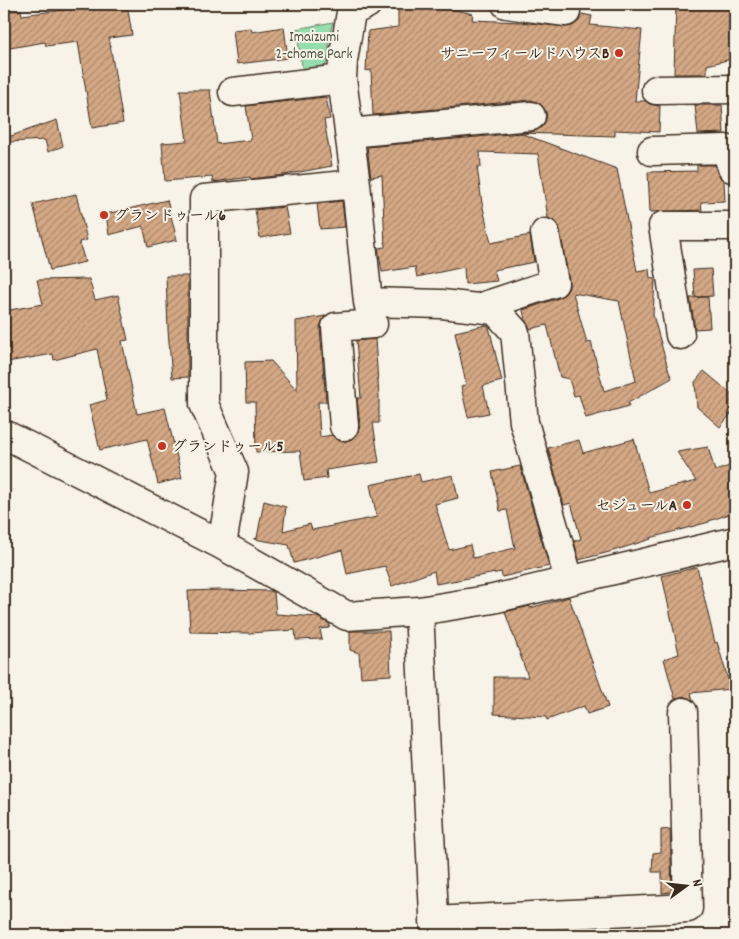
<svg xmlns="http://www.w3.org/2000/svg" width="739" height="939" viewBox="0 0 739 939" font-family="Dekko,'Klee One',sans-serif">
<defs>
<pattern id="building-hatch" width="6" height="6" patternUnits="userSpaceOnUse" patternTransform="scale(1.25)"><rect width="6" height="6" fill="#d4a885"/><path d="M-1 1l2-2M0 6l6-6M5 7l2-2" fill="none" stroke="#ad896c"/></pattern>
</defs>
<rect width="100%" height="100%" fill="#f7f3e8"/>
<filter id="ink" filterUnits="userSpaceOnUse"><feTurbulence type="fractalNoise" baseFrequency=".02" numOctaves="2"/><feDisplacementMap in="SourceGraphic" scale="10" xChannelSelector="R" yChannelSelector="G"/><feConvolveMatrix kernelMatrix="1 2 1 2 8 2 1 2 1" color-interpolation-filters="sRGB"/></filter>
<g filter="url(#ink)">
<path fill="#96dead" stroke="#688466" d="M 333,22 L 328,40 L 330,57 L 324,67 L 303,72 L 296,29 Z"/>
<path fill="url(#building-hatch)" stroke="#3b2a1e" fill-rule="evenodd" d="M 111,4 L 127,4 L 132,35 L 109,38 L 123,123 L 92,128 L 78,42 L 46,46 L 45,42 L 4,49 L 4,12 L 21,10 L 22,15 Z
M 398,4 L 432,4 L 473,14 L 472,20 L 520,22 L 564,27 L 572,26 L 579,21 L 581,14 L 592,16 L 590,25 L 642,30 L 635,101 L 646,101 L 649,104 L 660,106 L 659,132 L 615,130 L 615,136 L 520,133 L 617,169 L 637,271 L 649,269 L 650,278 L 655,279 L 653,315 L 669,372 L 672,378 L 628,403 L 629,406 L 586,418 L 579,395 L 574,396 L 569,379 L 560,377 L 547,325 L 530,329 L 525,320 L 523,310 L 559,298 L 565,294 L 569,288 L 569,281 L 560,230 L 557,223 L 548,218 L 538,154 L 480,152 L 481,167 L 477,167 L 482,203 L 491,243 L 530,235 L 534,262 L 494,270 L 497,281 L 465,284 L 464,267 L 417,277 L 415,267 L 382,272 L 378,248 L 385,247 L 382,175 L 371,177 L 367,147 L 532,132 L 540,128 L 545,122 L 547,115 L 543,107 L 537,102 L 530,100 L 373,115 L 371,70 L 366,71 L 368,31 L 398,27 ZM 573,293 L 619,301 L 636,381 L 604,391 L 591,342 L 587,343 Z
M 676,4 L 735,4 L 735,58 L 707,65 L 707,74 L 674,74 Z
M 284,27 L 288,58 L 237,64 L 233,30 L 251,28 L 252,32 Z
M 180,90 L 210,90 L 217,144 L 251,140 L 246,106 L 326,97 L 330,119 L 324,120 L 332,166 L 284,175 L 250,179 L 250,177 L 213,182 L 212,177 L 165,181 L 162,143 L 187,141 Z
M 695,105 L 722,105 L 724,133 L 698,134 Z
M 57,120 L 63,146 L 48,152 L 45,140 L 9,142 L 8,137 Z
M 697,165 L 715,165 L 717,173 L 724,181 L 725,201 L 701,202 L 702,210 L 650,212 L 648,172 L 697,171 Z
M 76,194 L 87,240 L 79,242 L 85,262 L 50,270 L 33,204 Z
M 167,200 L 177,240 L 148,247 L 143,226 L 109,235 L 106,214 Z
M 342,201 L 345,227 L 320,229 L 317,204 Z
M 285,207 L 290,233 L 260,238 L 255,210 Z
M 711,269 L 713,296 L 695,297 L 693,270 Z
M 166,276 L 188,276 L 188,377 L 172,378 L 168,330 Z
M 89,279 L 95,300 L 118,295 L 128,340 L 122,341 L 137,414 L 165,408 L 182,478 L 158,484 L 147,439 L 100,450 L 89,405 L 107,400 L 97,349 L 54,360 L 53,354 L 7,362 L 4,348 L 4,311 L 43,304 L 37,280 Z
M 708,297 L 710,328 L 695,329 L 690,298 Z
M 325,316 L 322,321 L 320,328 L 326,402 L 318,402 L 320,437 L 332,435 L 338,440 L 346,441 L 352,439 L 358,433 L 360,425 L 357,398 L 361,398 L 356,341 L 375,339 L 379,397 L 379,423 L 373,423 L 379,462 L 326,470 L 327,478 L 304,481 L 300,451 L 256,452 L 255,402 L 246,402 L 245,362 L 271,361 L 297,390 L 296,321 Z
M 486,325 L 489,327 L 502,381 L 483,386 L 489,413 L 468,417 L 461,387 L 466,384 L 455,332 Z
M 704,371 L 735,397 L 735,409 L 720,427 L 697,407 L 695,382 Z
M 634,439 L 649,493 L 696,481 L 677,452 L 708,447 L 715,471 L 735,464 L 735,512 L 709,521 L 709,522 L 650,538 L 651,539 L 613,551 L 579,560 L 574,541 L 581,539 L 571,503 L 564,505 L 548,448 L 579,440 L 583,453 Z
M 520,466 L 549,566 L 502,577 L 501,572 L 436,584 L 434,571 L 392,586 L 385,566 L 347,574 L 342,550 L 294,563 L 289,545 L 254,539 L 257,538 L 264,501 L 286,507 L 283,531 L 310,524 L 312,530 L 377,517 L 370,485 L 419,474 L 421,482 L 453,475 L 458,498 L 435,504 L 449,550 L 470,545 L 473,558 L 515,548 L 507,510 L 500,511 L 492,472 Z
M 697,567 L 715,643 L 717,642 L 731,689 L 691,693 L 693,701 L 683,696 L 675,699 L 664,659 L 679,654 L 662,576 Z
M 217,590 L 271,591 L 274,593 L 276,614 L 317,617 L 330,624 L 329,628 L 320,629 L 322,639 L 296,640 L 295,630 L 249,633 L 190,632 L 188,591 Z
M 569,597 L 608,707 L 587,714 L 584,706 L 547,720 L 546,717 L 494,714 L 494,677 L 528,677 L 505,612 L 530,606 L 530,608 Z
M 350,631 L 389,631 L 391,675 L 361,677 L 359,653 L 350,650 Z
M 670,829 L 672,892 L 662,893 L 662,872 L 652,872 L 653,853 L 661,852 L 661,830 Z"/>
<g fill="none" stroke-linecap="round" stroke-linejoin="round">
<g stroke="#3b2a1e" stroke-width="31">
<path id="minor" d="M 367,4 L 351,12 L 343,61 L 342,79 L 356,184 L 368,302 L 442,304 L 495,310 L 515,332 L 524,422 L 569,580
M 506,4 L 566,12
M 656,90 L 735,89
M 233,92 L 342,79
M 349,133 L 531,116
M 652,151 L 726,149 L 732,168 L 735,169
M 478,308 L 554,283 L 545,233
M 680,335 L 663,226 L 735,226
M 344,426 L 336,327 L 373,324 L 368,302
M 4,434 L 222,545 L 347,616 L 419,611 L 493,599 L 735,541
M 222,545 L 234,472 L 204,404 L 204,199 L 356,184
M 419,611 L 435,935
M 434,921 L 688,908 L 683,712"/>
</g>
<use href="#minor" stroke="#f7f3e8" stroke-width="28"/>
</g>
</g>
<g fill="#c8321e" stroke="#f7f3e8" stroke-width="2">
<circle cx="619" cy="53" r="5"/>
<circle cx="104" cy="215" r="5"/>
<circle cx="162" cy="446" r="5"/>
<circle cx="687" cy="505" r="5"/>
</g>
<g text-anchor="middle" stroke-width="4" stroke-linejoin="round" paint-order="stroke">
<g font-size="15" fill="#525742" stroke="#f7f3e8">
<text x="314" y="41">Imaizumi<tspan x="314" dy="17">2-chome Park</tspan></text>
</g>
<g font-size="15" font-weight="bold" fill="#3b2a1e" stroke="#f7f3e8" text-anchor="end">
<text x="609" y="58">サニーフィールドハウスB</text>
<text x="114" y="220" text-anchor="start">グランドゥール6</text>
<text x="172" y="451" text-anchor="start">グランドゥール5</text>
<text x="677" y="510">セジュールA</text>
</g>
</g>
<rect width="739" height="939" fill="none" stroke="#f7f3e8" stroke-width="20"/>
<rect x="10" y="10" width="719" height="919" fill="none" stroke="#3b2a1e" stroke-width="2" filter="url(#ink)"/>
<g transform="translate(686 886) rotate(75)" stroke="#f7f3e8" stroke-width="4" paint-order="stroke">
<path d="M0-4L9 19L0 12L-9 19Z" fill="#3b2a1e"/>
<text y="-8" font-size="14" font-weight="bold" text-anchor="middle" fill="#3b2a1e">N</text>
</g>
</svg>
